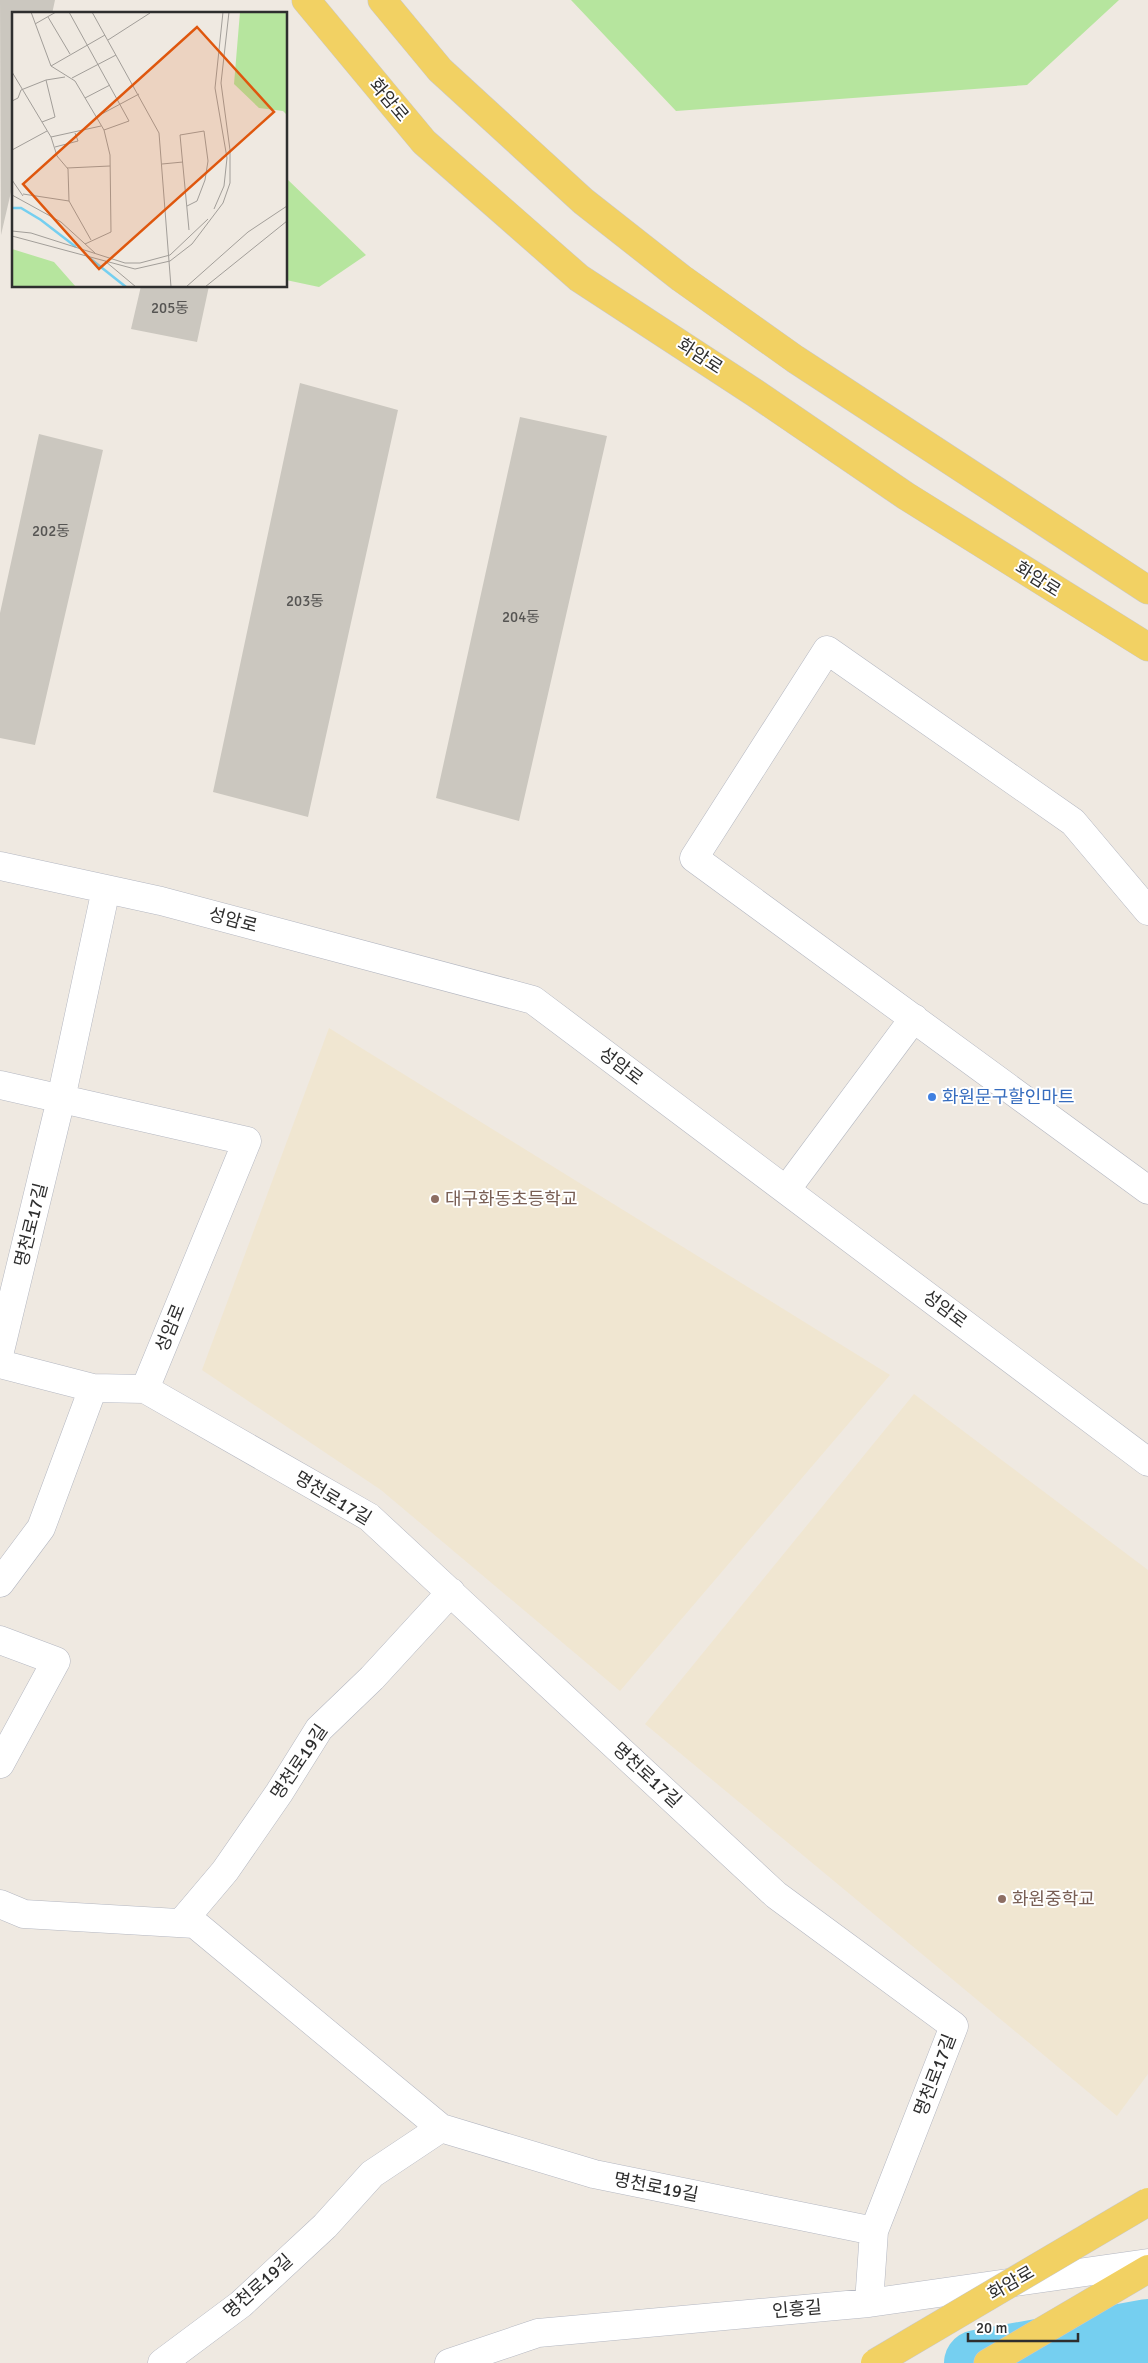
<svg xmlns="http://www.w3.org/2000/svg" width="1148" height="2363" viewBox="0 0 1148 2363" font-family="Signika,'Noto Sans KR',sans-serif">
<rect width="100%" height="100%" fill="#efe9e1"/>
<path fill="#f0e6d1" d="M 329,1028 L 890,1375 L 620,1691 L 381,1490 L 202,1370 Z
M 914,1394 L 1148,1570 L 1148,2074 L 1117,2116 L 645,1724 Z"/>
<path fill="#b6e59e" d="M 571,0 L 1119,0 L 1027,85 L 676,111 Z
M 286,178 L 366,255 L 319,287 L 286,280 Z"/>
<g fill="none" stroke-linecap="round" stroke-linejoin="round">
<path stroke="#75cff0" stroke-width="66" d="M 977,2363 L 1148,2332"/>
</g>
<path fill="#cbc7bf" d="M 0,0 L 55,0 L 52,14 L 14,14 L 14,179 L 1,235 Z
M 141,286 L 209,286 L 197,342 L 131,329 Z
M 300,383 L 398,410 L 308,817 L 213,792 Z
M 520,417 L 607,436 L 519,821 L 436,798 Z
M 39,434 L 103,450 L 35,745 L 0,738 L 0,613 Z"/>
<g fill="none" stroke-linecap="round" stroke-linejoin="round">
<g stroke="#b4b7c1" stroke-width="29">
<path id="minor" d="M 0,866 L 161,901 L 533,1000 L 1148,1462
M 1148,911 L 1073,822 L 827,650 L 694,858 L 1148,1190
M 0,1085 L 247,1141 L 145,1389
M 786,1190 L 914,1018
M 0,1351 L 61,1099 L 106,889
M 0,1364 L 93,1388 L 145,1389 L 369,1517 L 776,1895 L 954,2026 L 874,2231 L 869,2303
M 0,1583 L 41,1528 L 93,1388
M 0,1640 L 56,1661 L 0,1764
M 0,1904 L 24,1914 L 195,1924 L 441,2128 L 594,2174 L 874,2231
M 181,1923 L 225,1871 L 279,1793 L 319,1729 L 372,1678 L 451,1592
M 162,2363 L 241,2304 L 325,2226 L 372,2174 L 441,2128
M 449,2363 L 538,2333 L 869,2303 L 1148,2263"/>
</g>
<g stroke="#c9c9c9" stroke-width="29">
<path id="major" d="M 306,0 L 424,142 L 579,278 L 755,393 L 906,496 L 1148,647
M 382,0 L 440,70 L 583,201 L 681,278 L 795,359 L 1148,590
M 988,2363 L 1148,2269"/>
</g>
<use href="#minor" stroke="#fff" stroke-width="28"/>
<use href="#major" stroke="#f2d163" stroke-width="28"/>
<g stroke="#c9c9c9" stroke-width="29" stroke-linecap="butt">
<path id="major-bridge" d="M 875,2363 L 1148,2202"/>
</g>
<use href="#major-bridge" stroke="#f2d163" stroke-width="28"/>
</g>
<circle fill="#3f7fe0" stroke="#fff" stroke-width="2" cx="932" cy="1097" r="5"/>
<g fill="#8d6e63" stroke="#fff" stroke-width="2">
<circle cx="435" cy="1199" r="5"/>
<circle cx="1002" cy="1899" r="5"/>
</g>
<g text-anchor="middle" stroke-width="4" stroke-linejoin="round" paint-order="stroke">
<g font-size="15" fill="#555452">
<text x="170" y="313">205동</text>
<text x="51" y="536">202동</text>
<text x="305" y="606">203동</text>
<text x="521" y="622">204동</text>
</g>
<g font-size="18" fill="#2e2e2e" stroke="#fff">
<text transform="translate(389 100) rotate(50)" y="6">화암로</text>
<text transform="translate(700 356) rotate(33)" y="6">화암로</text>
<text transform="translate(1038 579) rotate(32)" y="6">화암로</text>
<text transform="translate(233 920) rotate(15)" y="6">성암로</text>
<text transform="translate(621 1066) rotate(37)" y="6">성암로</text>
<text transform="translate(31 1225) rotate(-76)" y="6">명천로17길</text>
<text transform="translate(945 1309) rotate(37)" y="6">성암로</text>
<text transform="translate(170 1328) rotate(-68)" y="6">성암로</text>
<text transform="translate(333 1498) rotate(31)" y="6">명천로17길</text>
<text transform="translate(299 1762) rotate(-56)" y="6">명천로19길</text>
<text transform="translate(647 1775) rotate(43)" y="6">명천로17길</text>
<text transform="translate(935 2075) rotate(-69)" y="6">명천로17길</text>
<text transform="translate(656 2187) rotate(11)" y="6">명천로19길</text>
<text transform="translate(1011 2283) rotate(-30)" y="6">화암로</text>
<text transform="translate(258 2286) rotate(-42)" y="6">명천로19길</text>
<text transform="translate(797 2309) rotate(-5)" y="6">인흥길</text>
</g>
<g font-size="18" fill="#366cbe" stroke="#fff" text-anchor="start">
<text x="942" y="1103">화원문구할인마트</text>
</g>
<g font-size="18" fill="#785e54" stroke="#fff" text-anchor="start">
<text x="445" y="1205">대구화동초등학교</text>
<text x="1012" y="1905">화원중학교</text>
</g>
</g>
<g transform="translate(12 12)">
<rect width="275" height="275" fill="#efe9e1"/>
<path d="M 228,0 L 275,0 L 275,103 L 271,99 L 247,96 L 222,72 ZM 0,237 L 42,250 L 64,275 L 0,275 Z" fill="#b6e59e"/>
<path fill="none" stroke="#75cff0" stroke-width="2.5" d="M 0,196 L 9,196 L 29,208 L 64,235M 75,244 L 114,275"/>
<path fill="none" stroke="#a29e99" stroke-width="1" d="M 19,0 L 39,54 L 63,69 L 92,118 L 98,143 L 99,220 L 73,232M 57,0 L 117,109 L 92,118M 80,0 L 147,121 L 159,275M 36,5 L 58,42M 23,12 L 44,0M 96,28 L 138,1M 39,54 L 93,23M 0,60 L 39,125 L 45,144 L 56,157 L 57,189 L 79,228M 60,66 L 104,43M 34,68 L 53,65M 73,86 L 98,73M 0,89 L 6,86 L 9,78 L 34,68 L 43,105 L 30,110M 84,105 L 127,82M 39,125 L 89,114M 43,135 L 66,129 L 63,121M 0,138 L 35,119M 150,152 L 171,150M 55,156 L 98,154M 0,168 L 11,184M 11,182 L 57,189M 0,183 L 49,210 L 83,241M 175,194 L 185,189 L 193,168 L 196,149 L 192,119 L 168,123 L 177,218M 202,197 L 212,174 L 215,146 L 203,76 L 211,0M 0,219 L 19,221 L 113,251 L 128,251 L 158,243 L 196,207M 0,224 L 123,257 L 158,249 L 180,232 L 211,191 L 218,171 L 218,138 L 209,71 L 217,0M 93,249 L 124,275M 174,275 L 236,220 L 275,194M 193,275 L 275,209"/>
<path fill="#df570e" fill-opacity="0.15" stroke="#df570e" stroke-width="2.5" d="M 185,15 L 262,100 L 87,257 L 11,172 Z"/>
<rect width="275" height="275" fill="none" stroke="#2e2e2e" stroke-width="2.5"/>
</g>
<path d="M968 2333v8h110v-8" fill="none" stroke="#2e2e2e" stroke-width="2.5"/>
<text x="976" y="2333" font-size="15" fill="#2e2e2e" stroke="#ffffff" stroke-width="4" paint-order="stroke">20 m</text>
</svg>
